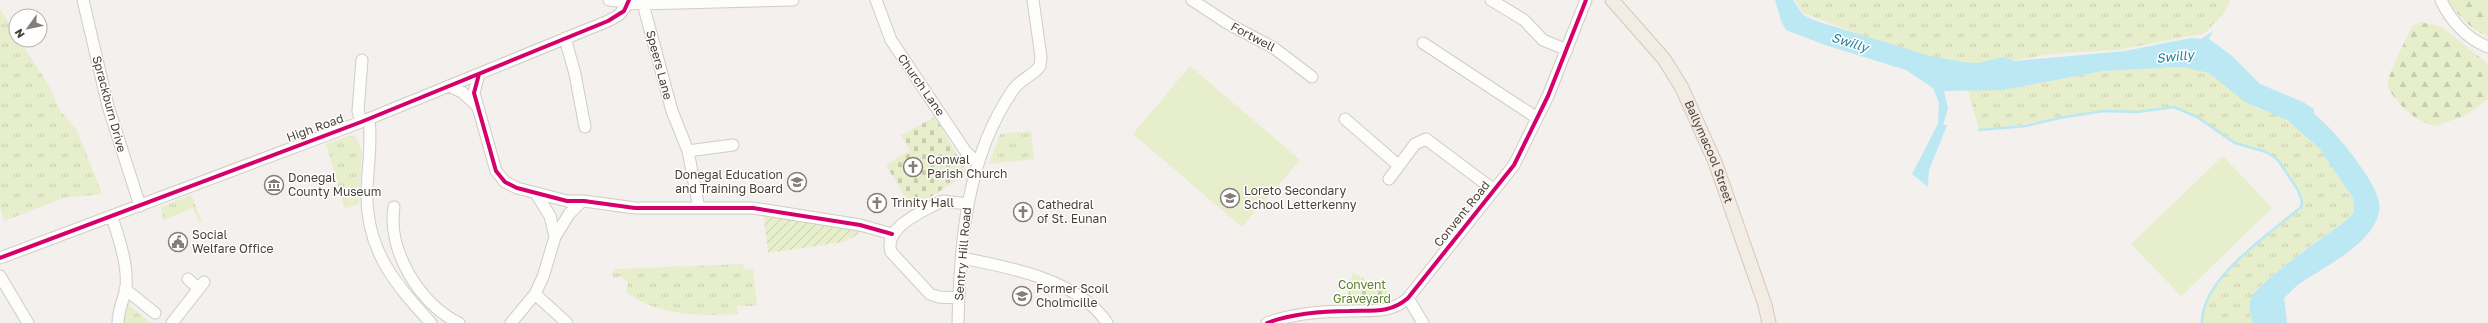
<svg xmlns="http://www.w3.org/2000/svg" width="2488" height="323" viewBox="0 0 2488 323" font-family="'Golos Text',sans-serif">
<defs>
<pattern id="grass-tufts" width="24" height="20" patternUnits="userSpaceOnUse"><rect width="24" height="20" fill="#e7eecb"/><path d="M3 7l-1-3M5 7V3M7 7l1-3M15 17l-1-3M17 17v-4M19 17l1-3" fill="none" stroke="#c8cdaf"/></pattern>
<pattern id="forest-firs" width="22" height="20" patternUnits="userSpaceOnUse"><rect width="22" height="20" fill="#e7eecb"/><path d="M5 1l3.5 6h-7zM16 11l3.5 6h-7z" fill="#c8cdaf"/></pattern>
<pattern id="cemetery-stones" width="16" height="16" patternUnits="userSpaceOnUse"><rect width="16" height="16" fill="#e7eecb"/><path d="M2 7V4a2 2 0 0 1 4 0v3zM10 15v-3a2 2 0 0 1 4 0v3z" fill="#c8cdaf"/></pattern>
<pattern id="garden-furrows" width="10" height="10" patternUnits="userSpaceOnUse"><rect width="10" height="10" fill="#e7eecb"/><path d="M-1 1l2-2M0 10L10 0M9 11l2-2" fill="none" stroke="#c8cdaf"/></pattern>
</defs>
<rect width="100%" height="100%" fill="#f3f0ed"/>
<path fill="url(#grass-tufts)" d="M 1795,0 L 2231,0 L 2223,14 L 2205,33 L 2118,50 L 2059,53 L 1991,64 L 1955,64 L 1916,56 L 1803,13 Z
M 0,9 L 16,34 L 16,40 L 19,40 L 48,84 L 61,112 L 77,130 L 102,194 L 64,198 L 4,221 L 0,207 Z
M 2182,67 L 2209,73 L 2256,108 L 2278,115 L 2308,136 L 2326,156 L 2353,198 L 2354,212 L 2346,221 C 2326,234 2264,278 2252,296 C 2248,304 2250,315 2253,323 L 2202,323 L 2202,321 C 2208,273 2266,237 2301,207 C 2303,190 2280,158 2264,151 C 2255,147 2244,147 2235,143 C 2213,134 2199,112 2175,108 C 2163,106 2151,112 2139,112 C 2127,113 2114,110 2102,112 C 2060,116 2021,127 1979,130 L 1968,90 L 2003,90 L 2103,71 Z
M 1031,131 L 1034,159 L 989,164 L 1000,134 Z
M 350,136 L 356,137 L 362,152 L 359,204 L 345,209 L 326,144 Z
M 191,195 L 202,222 L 200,223 L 193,208 L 163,220 L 161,207 Z
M 743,264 L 744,270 L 753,269 L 757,306 L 737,306 L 738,314 C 699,316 658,316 626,292 L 628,283 L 621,276 L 613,278 L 612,274 L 616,269 Z
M 127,298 L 131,298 L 129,305 L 151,323 L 124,323 Z"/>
<path fill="url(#forest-firs)" d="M 2448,0 L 2488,0 L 2488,37 C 2470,28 2459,17 2448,0 Z
M 2420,22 L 2442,27 L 2488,64 L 2488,99 L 2466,115 L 2436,126 C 2414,121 2398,105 2387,86 C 2391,66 2404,45 2412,26 Z"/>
<path fill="url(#cemetery-stones)" d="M 935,117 L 968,174 L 912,208 L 886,165 L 910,150 L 901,135 Z
M 1353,273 L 1393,294 L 1391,300 L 1385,304 L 1346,305 Z"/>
<path fill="url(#garden-furrows)" d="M 763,212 L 859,228 L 858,235 L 843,242 L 768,253 Z"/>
<path fill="#e7eecb" d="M 1190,66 L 1300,160 L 1242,227 L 1133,134 Z
M 2223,156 L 2272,208 L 2181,296 L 2131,244 Z"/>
<path fill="#bbe8f3" d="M 1775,0 L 1793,0 L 1803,15 L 1816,21 L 1930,56 L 1963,62 L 1977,63 L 2004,57 L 2015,61 L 2125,51 L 2191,38 L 2201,39 L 2213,31 L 2209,39 L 2231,55 L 2260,84 L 2303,102 L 2314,109 L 2314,114 C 2331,127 2351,152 2363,170 C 2370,180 2382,199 2379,212 C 2373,243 2326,266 2302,282 C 2295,286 2290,293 2284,298 L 2287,323 L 2253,323 C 2250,315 2248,303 2252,296 C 2264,278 2326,235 2346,221 L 2354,212 L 2353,198 L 2319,148 L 2287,120 L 2245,102 L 2209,73 L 2182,67 L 2103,71 L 2003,90 L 1944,91 L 1948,108 L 1943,125 L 1947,125 L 1929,170 L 1928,187 L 1912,174 L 1938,124 L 1939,103 L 1933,88 L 1906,70 L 1825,45 L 1786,30 L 1781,21 Z"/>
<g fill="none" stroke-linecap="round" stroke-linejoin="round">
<path stroke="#bbe8f3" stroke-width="2.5" d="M 1979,130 L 2026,126 L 2059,118 L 2104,111 L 2138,112 L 2174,107 L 2197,117 L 2235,143 L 2266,152 L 2278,160 L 2298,190 L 2302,201 L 2301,207 C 2270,234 2201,278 2202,323"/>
<g stroke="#d0ccc8" stroke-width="13">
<path id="minor" d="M 83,0 L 108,106 L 140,206
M 609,0 L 643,4 L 793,0
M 876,0 L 891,40 L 966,152 L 978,163
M 1192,0 L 1227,23 L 1274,48 L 1312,77
M 1491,0 L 1524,20 L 1543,40 L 1567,50
M 2441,0 C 2450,20 2467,39 2488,47
M 643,4 L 672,111 L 688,151 L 699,208
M 565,38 L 575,74 L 585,127
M 1423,43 L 1537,118
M 479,74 L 474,93 L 496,171 L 505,182 L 517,188 L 567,201 L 584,201 L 635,208 L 753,208 L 860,225 L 892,234
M 449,86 L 462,92 L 476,105
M 369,119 C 372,141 368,166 367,189 C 365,248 393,282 431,323
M 1345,119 L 1398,165
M 361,122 L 358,111 L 362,60
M 688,151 L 733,145
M 1389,179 L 1415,144 L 1426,139 L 1494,190
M 537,195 L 550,216 L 555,237
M 394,207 C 387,250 420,305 459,323
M 112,217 C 119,239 128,264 126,287 C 124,300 118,309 118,323
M 0,258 L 361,122 L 608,21 L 619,15 L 629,2
M 962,258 C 1008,267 1080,280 1107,323
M 0,276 L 28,323
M 188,279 L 198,288
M 125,289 L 155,313
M 535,294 L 567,323
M 959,298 L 939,297 L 930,294 L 891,252 C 883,228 921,212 938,203 L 943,201 L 967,204
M 1408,298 L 1423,323
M 172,323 L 204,282
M 511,323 L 535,294 L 543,277 L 555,237 L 569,214 L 582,201
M 958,323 C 960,242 966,158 1013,90 C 1020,79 1033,76 1040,66 L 1041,57 L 1033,0
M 1267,323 C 1291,314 1323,311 1349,311 C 1371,310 1390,314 1408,298 L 1514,165 L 1548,96 L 1586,0"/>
</g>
<g stroke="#d6c8b9" stroke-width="15">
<g id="major">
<path id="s1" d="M 1612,0 L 1664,59 L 1682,88 L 1715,162 L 1765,305 L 1769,323"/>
</g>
</g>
<use href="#minor" stroke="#fdfdfc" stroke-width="11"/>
<use href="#major" stroke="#f2ece5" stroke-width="13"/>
<g stroke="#fff" stroke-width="6">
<path id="cycleway" d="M 479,74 L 474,93 L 496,171 L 505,182 L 517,188 L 567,201 L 584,201 L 635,208 L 753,208 L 860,225 L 892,234
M 0,258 L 361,122 L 608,21 L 624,11 L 629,0
M 1267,323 C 1291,314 1323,311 1349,311 C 1371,310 1390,314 1408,298 L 1514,165 L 1548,96 L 1586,0"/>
</g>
<use href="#cycleway" stroke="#d6006c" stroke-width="4"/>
</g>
<defs>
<g id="church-ring" transform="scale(1)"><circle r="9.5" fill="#fff" stroke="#857d77" stroke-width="1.5"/><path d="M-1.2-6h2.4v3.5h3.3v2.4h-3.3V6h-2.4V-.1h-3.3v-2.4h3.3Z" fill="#857d77"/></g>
<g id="university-ring" transform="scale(1)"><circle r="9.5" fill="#fff" stroke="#857d77" stroke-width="1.5"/><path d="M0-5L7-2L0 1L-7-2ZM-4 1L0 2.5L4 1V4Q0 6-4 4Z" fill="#857d77"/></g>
<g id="museum-ring" transform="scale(1)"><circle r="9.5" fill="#fff" stroke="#857d77" stroke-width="1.5"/><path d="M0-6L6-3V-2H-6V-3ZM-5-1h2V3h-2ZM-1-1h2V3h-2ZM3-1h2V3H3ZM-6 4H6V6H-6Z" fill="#857d77"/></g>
<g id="school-ring" transform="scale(1)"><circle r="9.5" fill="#fff" stroke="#857d77" stroke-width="1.5"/><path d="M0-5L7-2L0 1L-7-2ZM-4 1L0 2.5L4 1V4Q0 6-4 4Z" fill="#857d77"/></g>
<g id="civic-ring" transform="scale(1)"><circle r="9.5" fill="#fff" stroke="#857d77" stroke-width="1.5"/><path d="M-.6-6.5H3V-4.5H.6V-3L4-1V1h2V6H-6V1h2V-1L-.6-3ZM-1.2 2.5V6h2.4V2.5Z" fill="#857d77"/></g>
</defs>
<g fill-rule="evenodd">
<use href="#church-ring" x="913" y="167"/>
<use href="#university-ring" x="797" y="182"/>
<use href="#museum-ring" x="274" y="185"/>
<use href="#school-ring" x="1230" y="198"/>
<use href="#church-ring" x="877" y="203"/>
<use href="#church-ring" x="1023" y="212"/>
<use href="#civic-ring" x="178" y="242"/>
<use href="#school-ring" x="1022" y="296"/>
</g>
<g text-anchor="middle" stroke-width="3" stroke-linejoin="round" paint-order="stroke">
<g font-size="12" fill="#4a3f37" stroke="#fff">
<text transform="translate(1253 37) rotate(28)" y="4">Fortwell</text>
<text transform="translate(659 65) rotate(75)" y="4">Speers Lane</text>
<text transform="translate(921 85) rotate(55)" y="4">Church Lane</text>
<text transform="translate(109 104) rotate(75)" y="4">Sprackburn Drive</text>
<text transform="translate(315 128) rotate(-20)" y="4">High Road</text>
<text dy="4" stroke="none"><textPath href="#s1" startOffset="182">Ballymacool Street</textPath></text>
<text transform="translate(1462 214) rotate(-51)" y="4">Convent Road</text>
<text transform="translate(963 254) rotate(-85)" y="4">Sentry Hill Road</text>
</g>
<g font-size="12" fill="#4a3f37" stroke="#fff" text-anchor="start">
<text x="927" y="164">Conwal<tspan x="927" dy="14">Parish Church</tspan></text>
<text x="783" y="179" text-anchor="end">Donegal Education<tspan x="783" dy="14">and Training Board</tspan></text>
<text x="288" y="182">Donegal<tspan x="288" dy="14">County Museum</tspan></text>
<text x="1244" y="195">Loreto Secondary<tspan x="1244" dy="14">School Letterkenny</tspan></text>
<text x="891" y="207">Trinity Hall</text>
<text x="1037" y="209">Cathedral<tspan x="1037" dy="14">of St. Eunan</tspan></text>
<text x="192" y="239">Social<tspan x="192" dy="14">Welfare Office</tspan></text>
<text x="1036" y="293">Former Scoil<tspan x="1036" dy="14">Cholmcille</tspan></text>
</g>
<g font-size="12" fill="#5a8125" stroke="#fff">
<text x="1362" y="289">Convent<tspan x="1362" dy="14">Graveyard</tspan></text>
</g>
<g font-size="13" font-style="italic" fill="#23809c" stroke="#fff">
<text transform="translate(1850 42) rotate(17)" y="5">Swilly</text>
<text transform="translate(2175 56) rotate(-6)" y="5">Swilly</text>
</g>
</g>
<g transform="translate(28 28) rotate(237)"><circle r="19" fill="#ffffff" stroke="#b7b2af"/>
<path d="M0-3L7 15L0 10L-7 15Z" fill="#857d77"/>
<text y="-6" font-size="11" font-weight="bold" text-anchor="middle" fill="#4a3f37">N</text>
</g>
</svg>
